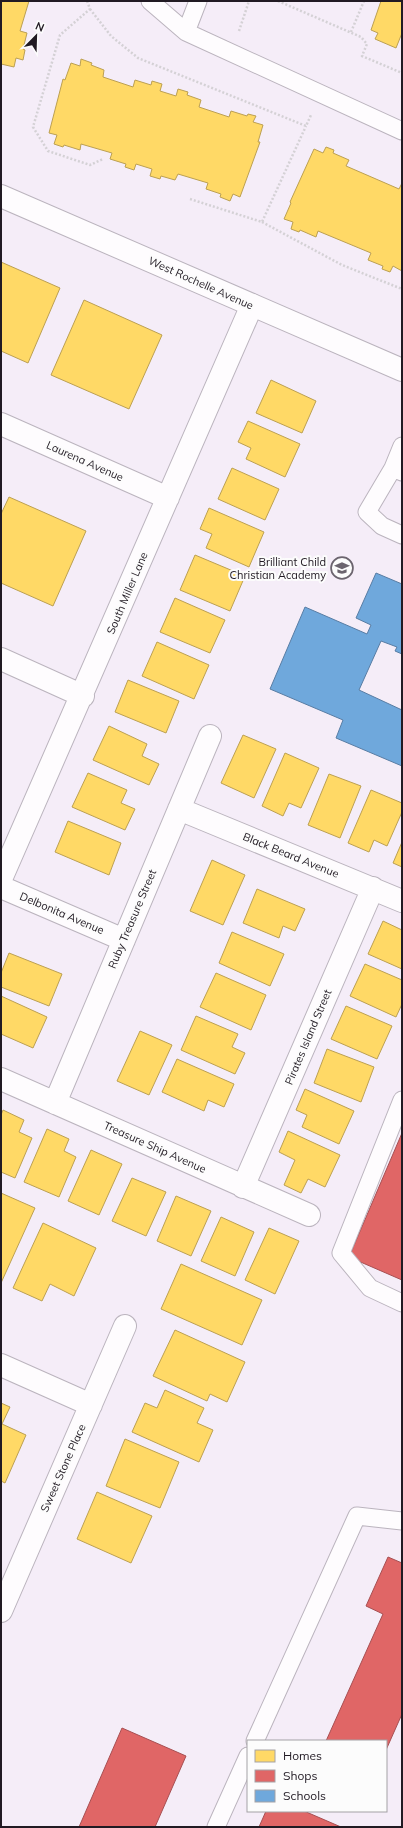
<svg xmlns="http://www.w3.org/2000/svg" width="403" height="1828" viewBox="0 0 403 1828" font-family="Mulish,sans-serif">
<rect width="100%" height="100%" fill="#f5edf8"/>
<path fill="#ffd966" stroke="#bca052" d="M 1,1 L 29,1 L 20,31 L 27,33 L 23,49 L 25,50 L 23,60 L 16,58 L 14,67 L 1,64 Z
M 381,1 L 402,1 L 402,33 L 396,48 L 375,39 L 378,33 L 371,30 Z
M 81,59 L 92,63 L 91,65 L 104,70 L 103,77 L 133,87 L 135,80 L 151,85 L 152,81 L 162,84 L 160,91 L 176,96 L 178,89 L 188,92 L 187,95 L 201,100 L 199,107 L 229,117 L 231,111 L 247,116 L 248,114 L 256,116 L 253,122 L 263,125 L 258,142 L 260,142 L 240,197 L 233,194 L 230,201 L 220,197 L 221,194 L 206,189 L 208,183 L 178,174 L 175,180 L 161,176 L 160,179 L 150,176 L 152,169 L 136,164 L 134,170 L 125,167 L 126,164 L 110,159 L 112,153 L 81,144 L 80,150 L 64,145 L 63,147 L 54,144 L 57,135 L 49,133 L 63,79 L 65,80 L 71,63 L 80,66 Z
M 326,147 L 334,150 L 333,153 L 349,160 L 346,166 L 399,189 L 402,183 L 402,271 L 393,266 L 390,272 L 382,269 L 383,266 L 368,260 L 371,253 L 318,231 L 316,237 L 300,230 L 299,232 L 291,229 L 293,222 L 284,219 L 291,203 L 290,202 L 314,149 L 323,153 Z
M 1,262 L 60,288 L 28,363 L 1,351 Z
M 84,300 L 162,335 L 129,409 L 51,375 Z
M 271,380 L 316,401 L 302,433 L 256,413 Z
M 248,421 L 300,444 L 285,477 L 246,459 L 251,448 L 238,442 Z
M 232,468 L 279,489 L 265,520 L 218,499 Z
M 9,497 L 86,531 L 53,606 L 1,583 L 1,514 Z
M 209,508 L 264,532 L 249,567 L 206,548 L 212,534 L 200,529 Z
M 195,555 L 245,576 L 230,611 L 180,590 Z
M 175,598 L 225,620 L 210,653 L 160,632 Z
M 157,642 L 209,665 L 194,699 L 142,676 Z
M 128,680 L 179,701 L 166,733 L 115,712 Z
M 109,726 L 147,744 L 142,756 L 159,764 L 149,785 L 93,760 Z
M 243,735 L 276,749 L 254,798 L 221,783 Z
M 285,753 L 319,768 L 301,808 L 289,803 L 283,816 L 262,806 Z
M 88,773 L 127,790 L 121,803 L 135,809 L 125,830 L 72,807 Z
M 329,774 L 361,786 L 340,838 L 308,825 Z
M 371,790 L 402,803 L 402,812 L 387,846 L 374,840 L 369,852 L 348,843 Z
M 68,821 L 121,843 L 109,875 L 55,852 Z
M 402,842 L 402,867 L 393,863 Z
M 212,860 L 245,875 L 223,925 L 190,911 Z
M 257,889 L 305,909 L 295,931 L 283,926 L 279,938 L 243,923 Z
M 383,921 L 402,930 L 402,969 L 368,954 Z
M 232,932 L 284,954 L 270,986 L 219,963 Z
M 9,953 L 62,974 L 49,1006 L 1,987 L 1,973 Z
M 365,964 L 402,980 L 402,1004 L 396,1017 L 350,996 Z
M 216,973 L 266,995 L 251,1030 L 200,1007 Z
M 1,996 L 47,1017 L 33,1048 L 1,1034 Z
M 346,1006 L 392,1026 L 377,1059 L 331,1039 Z
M 196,1016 L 238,1034 L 232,1047 L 245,1053 L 235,1074 L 181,1050 Z
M 140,1031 L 172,1045 L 149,1095 L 117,1081 Z
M 327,1049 L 374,1067 L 361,1102 L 314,1083 Z
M 177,1059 L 234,1084 L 224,1107 L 208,1100 L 204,1111 L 162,1092 Z
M 305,1089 L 354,1111 L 339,1144 L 302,1127 L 307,1115 L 296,1110 Z
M 3,1110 L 24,1120 L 19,1132 L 32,1138 L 15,1178 L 1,1172 L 1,1115 Z
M 47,1129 L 69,1139 L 64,1151 L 76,1157 L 59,1197 L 24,1182 Z
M 288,1131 L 340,1155 L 325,1187 L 308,1179 L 301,1193 L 284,1185 L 295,1160 L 279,1152 Z
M 91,1150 L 122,1164 L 99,1215 L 68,1201 Z
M 132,1178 L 166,1192 L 146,1236 L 112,1221 Z
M 1,1193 L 35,1208 L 1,1283 Z
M 176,1196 L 211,1211 L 191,1256 L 157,1241 Z
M 221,1217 L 254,1232 L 235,1276 L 201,1261 Z
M 43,1223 L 96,1248 L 74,1296 L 50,1284 L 42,1301 L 13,1288 Z
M 269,1228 L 299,1241 L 275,1294 L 245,1280 Z
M 181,1264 L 262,1300 L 242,1345 L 161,1309 Z
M 175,1330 L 245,1362 L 227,1402 L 210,1394 L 207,1401 L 153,1376 Z
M 165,1390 L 204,1408 L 197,1423 L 213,1430 L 199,1462 L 132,1432 L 145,1403 L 157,1408 Z
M 1,1403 L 10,1407 L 2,1424 L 26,1435 L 5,1483 L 1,1481 Z
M 125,1439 L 179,1462 L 160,1508 L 106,1486 Z
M 97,1492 L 152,1516 L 131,1563 L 77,1539 Z"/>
<path fill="#e06666" stroke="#a74f52" d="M 402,1133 L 402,1280 L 349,1257 Z
M 388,1557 L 402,1563 L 402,1714 L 386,1750 L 386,1741 L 326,1741 L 383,1614 L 366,1606 Z
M 122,1728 L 186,1756 L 155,1827 L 79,1827 Z
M 266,1811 L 304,1811 L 341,1827 L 259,1827 Z"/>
<path fill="#6fa8dc" stroke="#587da4" d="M 376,573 L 402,584 L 402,654 L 395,651 L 397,647 L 381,641 L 359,690 L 402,710 L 402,766 L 336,738 L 343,720 L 270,689 L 305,607 L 367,634 L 371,625 L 356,618 Z"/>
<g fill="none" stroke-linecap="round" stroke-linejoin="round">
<g stroke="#bbb4be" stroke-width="19">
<path id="lane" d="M 150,1 L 186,32 L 402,131
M 186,32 L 198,1
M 402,446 L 393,468 L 402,472
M 393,468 L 367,512 L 382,526 L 402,535
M 402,1100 L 341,1253 L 370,1288 L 402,1303
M 255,1741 L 357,1516 L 402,1521
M 216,1827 L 248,1756"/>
</g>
<g stroke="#bbb4be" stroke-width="24">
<path id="street" d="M 1,424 L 168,498
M 1,659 L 83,696
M 179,809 L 402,901
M 1,879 L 252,305
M 1,887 L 124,940
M 1,1079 L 309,1215
M 55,1103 L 210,736
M 243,1187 L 373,888
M 1,1365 L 91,1405
M 1,1611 L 125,1326"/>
</g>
<g stroke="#bbb4be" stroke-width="24">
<path id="secondary" d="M 1,196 L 402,370"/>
</g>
<path stroke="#d4d1d5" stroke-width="2.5" stroke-dasharray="2 2" stroke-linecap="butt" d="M 87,1 L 90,9 L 60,35 L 33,127 L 48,151 L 90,165 L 103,159
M 278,1 L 361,37 L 367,44 L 362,56 L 402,73
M 90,9 L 111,36 L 138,58 L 306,126 L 311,115
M 239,31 L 249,1
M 351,32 L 364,1
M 190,199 L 262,222 L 306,126
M 262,222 L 342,265 L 402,289"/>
<use href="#lane" stroke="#fefcfe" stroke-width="17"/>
<use href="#street" stroke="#fefcfe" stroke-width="22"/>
<use href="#secondary" stroke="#fefcfe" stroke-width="22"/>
</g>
<defs>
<g id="school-ring" transform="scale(1.15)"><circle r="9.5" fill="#fcfcfc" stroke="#6b646e" stroke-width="1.5"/><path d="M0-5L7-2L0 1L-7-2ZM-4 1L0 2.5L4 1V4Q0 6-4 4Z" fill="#6b646e"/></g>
</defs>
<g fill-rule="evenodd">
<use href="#school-ring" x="342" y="568"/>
</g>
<g text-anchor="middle" stroke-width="4" stroke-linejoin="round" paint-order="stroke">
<g font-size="11" fill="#211a23" stroke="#fcfcfc">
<text transform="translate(201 283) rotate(24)" y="4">West Rochelle Avenue</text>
<text transform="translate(85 461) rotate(24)" y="4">Laurena Avenue</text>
<text transform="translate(127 593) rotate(-67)" y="4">South Miller Lane</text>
<text transform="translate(291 855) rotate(22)" y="4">Black Beard Avenue</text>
<text transform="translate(62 913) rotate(23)" y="4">Delbonita Avenue</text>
<text transform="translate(132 919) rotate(-67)" y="4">Ruby Treasure Street</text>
<text transform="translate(308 1037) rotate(-67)" y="4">Pirates Island Street</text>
<text transform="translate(155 1147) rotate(24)" y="4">Treasure Ship Avenue</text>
<text transform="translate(63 1468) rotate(-66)" y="4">Sweet Stone Place</text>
</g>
<g font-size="11" fill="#211a23" stroke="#fcfcfc" text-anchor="end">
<text x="326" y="566">Brilliant Child<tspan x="326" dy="13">Christian Academy</tspan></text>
</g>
</g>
<rect width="403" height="1828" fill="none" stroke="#211a23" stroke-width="4"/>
<rect x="247" y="1740" width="140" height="72" fill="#fcfcfc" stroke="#a4a2a5"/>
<rect x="255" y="1750" width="20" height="12" fill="#ffd966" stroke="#a4a2a5"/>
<text x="283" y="1760" font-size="12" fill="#211a23">Homes</text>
<rect x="255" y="1770" width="20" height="12" fill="#e06666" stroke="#a4a2a5"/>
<text x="283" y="1780" font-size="12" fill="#211a23">Shops</text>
<rect x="255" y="1790" width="20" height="12" fill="#6fa8dc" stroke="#a4a2a5"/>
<text x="283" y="1800" font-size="12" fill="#211a23">Schools</text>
<g transform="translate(36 36) rotate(23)" stroke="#fcfcfc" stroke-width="3" paint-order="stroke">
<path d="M0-3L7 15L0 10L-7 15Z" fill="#211a23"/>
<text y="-6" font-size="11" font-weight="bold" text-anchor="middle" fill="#211a23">N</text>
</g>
</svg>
